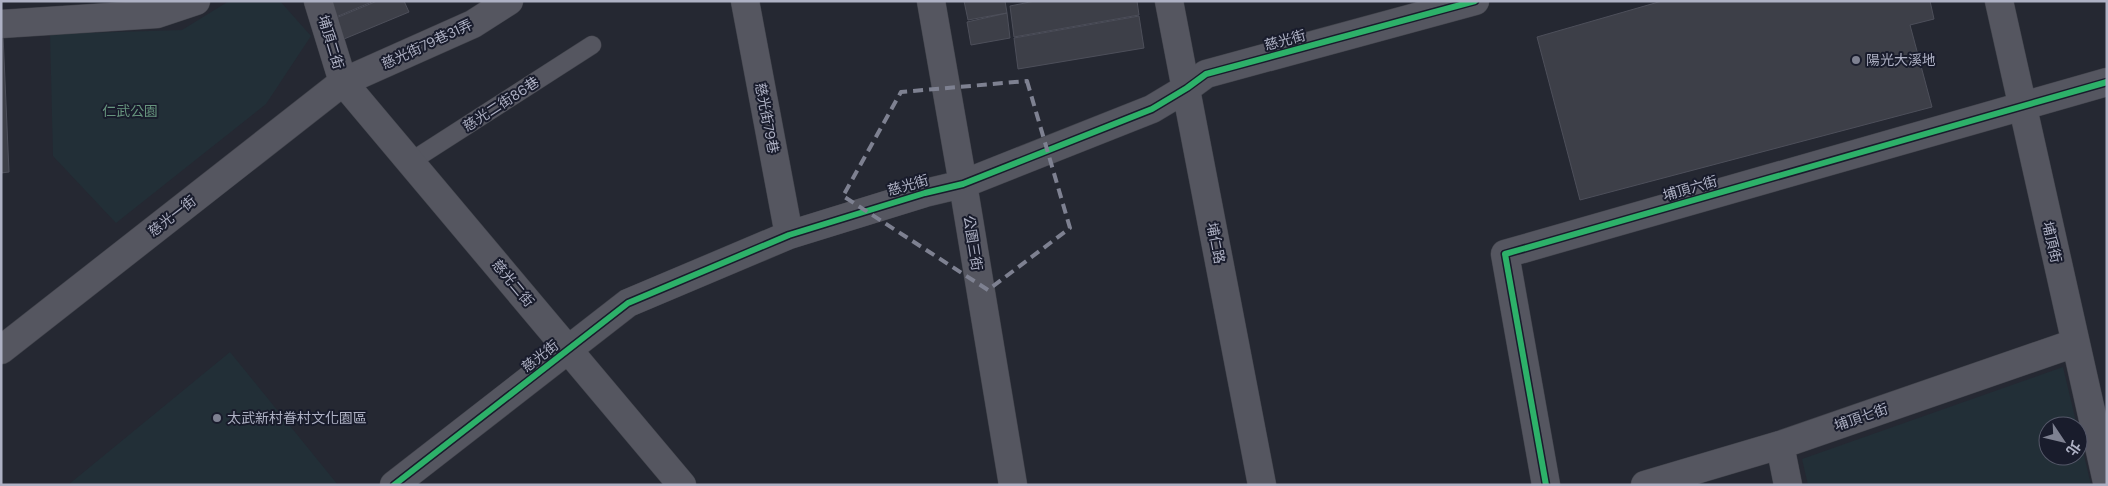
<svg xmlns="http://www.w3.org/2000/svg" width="2108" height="486" viewBox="0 0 2108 486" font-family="'DM Sans','Noto Sans TC',sans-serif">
<rect width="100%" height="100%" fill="#252832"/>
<path fill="#222f37" d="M 229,1 L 280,1 L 311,36 L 266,104 L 116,223 L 53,156 L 50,34 L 182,30 Z
M 230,352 L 338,485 L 68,485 Z
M 2063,367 L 2077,426 L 2048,426 L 2048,456 L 2078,456 L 2078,430 L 2091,485 L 1808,485 L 1802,459 Z"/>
<path fill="#3d3f48" stroke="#4d4f5a" d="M 329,1 L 374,1 L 336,17 Z
M 377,1 L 404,1 L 409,12 L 344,39 L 336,18 Z
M 964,1 L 1005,1 L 1007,13 L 968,20 Z
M 1035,1 L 1137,1 L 1139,15 L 1014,37 L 1010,6 Z
M 1662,1 L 1930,1 L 1934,19 L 1910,25 L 1932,107 L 1580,200 L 1537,37 Z
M 1007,13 L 1010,38 L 971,45 L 967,22 Z
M 1139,16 L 1144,48 L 1018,69 L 1014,38 Z
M 1,35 L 3,35 L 9,172 L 1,173 Z"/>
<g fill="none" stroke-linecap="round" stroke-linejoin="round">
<g stroke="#41434b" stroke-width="19">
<path id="lane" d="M 410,162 L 592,45"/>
</g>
<g stroke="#41434b" stroke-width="29">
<path id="street" d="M 318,1 L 343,82 L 682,485
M 745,1 L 789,235
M 931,1 L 963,184 L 1013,485
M 1169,1 L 1262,485
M 1999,1 L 2107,482
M 1,24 L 157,14 L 196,1
M 1,350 L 343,82 L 473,24 L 509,1
M 1780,445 L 1788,485
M 394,485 L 628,303 L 789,235 L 925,193 L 963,184 L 1152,109 L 1187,88 L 1206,74 L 1475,1
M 1546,485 L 1505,254 L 2107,82
M 1645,485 L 1780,445 L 2075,343"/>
</g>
<use href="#lane" stroke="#555660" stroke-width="18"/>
<use href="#street" stroke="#555660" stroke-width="28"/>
<g stroke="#191c2c" stroke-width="9">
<path id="cycleway" d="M 394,485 L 628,303 L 789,235 L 925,193 L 963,184 L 1152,109 L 1187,88 L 1206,74 L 1475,1
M 1546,485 L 1505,254 L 2107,82"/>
</g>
<use href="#cycleway" stroke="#2db169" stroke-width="6"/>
</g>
<path fill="none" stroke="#7e8191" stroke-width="4" stroke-dasharray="10 6" stroke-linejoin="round" d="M 1027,81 L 1070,228 L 988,290 L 843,196 L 901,92 Z"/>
<g fill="#7e8191" stroke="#191c2c" stroke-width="2">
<circle cx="1856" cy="60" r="5"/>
<circle cx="217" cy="418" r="5"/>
</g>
<g text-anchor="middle" stroke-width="4" stroke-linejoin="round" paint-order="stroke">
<g font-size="14" fill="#aeb1c4" stroke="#191c2c">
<text transform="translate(1285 40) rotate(-15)" y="5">慈光街</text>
<text transform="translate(331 42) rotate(73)" y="5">埔頂二街</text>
<text transform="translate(427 44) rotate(-25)" y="5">慈光街79巷31弄</text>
<text transform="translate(501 104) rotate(-33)" y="5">慈光二街86巷</text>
<text transform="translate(767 118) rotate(79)" y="5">慈光街79巷</text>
<text transform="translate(908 185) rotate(-16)" y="5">慈光街</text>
<text transform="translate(1690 188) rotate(-16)" y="5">埔頂六街</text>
<text transform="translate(172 216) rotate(-38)" y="5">慈光一街</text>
<text transform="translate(2052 242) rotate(77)" y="5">埔頂街</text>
<text transform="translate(973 243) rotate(81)" y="5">公園三街</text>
<text transform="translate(1216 243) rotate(79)" y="5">埔仁路</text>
<text transform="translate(513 283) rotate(50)" y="5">慈光二街</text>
<text transform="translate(540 356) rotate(-38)" y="5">慈光街</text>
<text transform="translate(1861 417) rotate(-19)" y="5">埔頂七街</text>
</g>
<g font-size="14" fill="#aeb1c4" stroke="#191c2c" text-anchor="start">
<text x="1866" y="65">陽光大溪地</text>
<text x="227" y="423">太武新村眷村文化園區</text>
</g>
<g font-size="14" fill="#66947d" stroke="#191c2c">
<text x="130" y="116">仁武公園</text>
</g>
</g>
<rect width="2108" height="486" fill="none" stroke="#aeb1c4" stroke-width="5"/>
<g transform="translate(2063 441) rotate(125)"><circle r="24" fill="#191c2c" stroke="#555869"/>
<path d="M0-4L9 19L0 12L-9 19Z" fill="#7e8191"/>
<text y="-8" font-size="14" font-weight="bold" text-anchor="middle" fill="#aeb1c4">北</text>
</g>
</svg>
